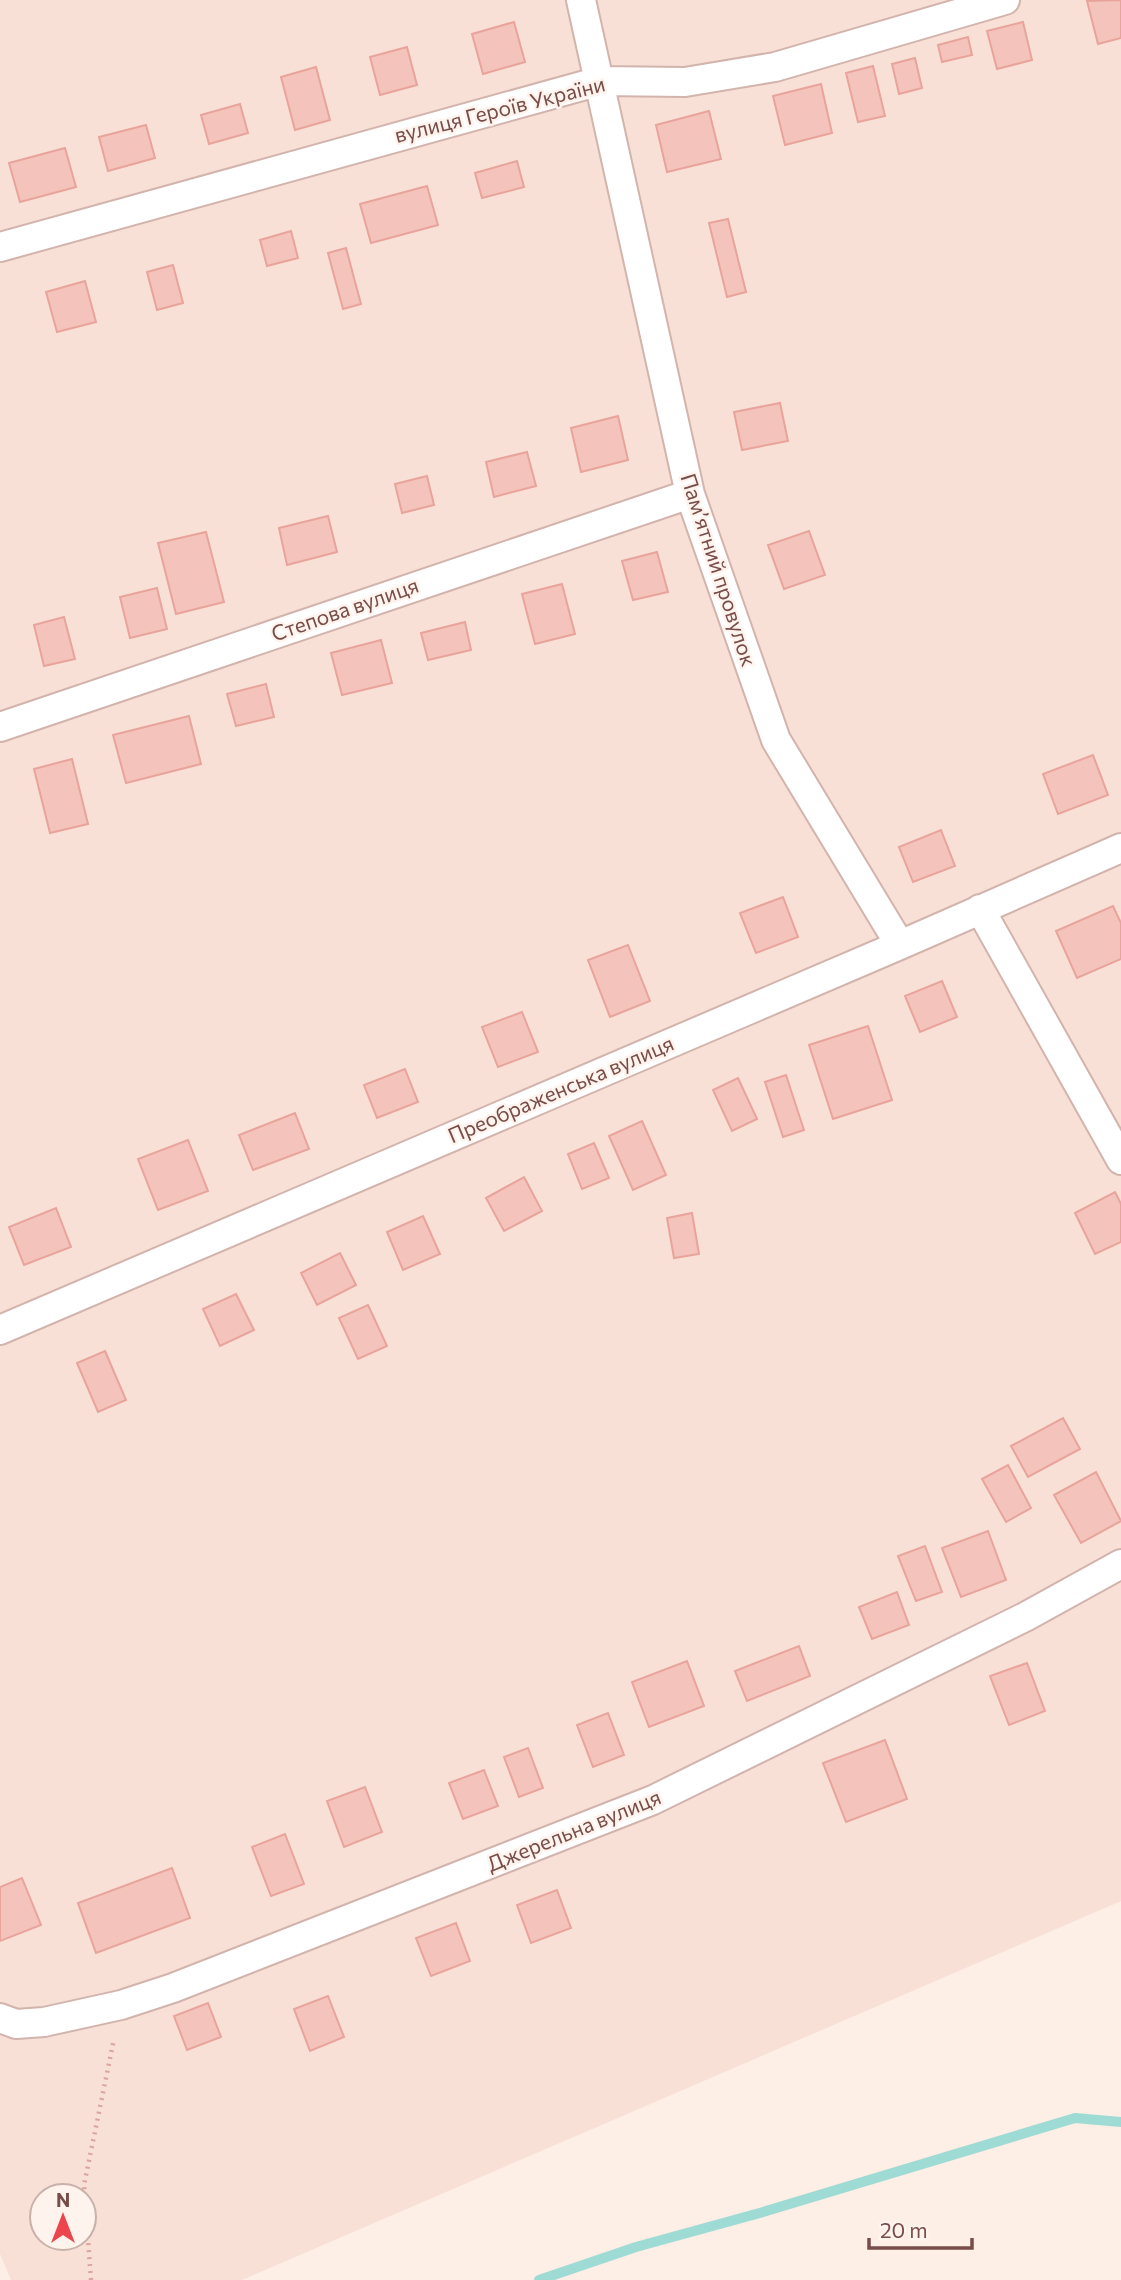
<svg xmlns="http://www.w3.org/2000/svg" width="1121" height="2280" viewBox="0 0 1121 2280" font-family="Commissioner,sans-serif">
<rect width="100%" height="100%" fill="#fdeee6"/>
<path fill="#f8e0d7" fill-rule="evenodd" d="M 0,0 L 1121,0 L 1121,1901 L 242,2280 L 11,2280 L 0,2254 ZM 42,2196 L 84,2196 L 84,2238 L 42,2238 Z"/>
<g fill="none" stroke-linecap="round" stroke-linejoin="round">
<path stroke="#9edbd4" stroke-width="10" d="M 539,2280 L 636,2247 L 763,2212 L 1075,2118 L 1121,2122"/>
</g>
<path fill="#f4c3bc" stroke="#e8a49b" stroke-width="2" d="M 1121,0 L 1121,38 L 1098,44 L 1087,1 Z
M 514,22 L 525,62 L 483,74 L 472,34 Z
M 1023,22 L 1032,60 L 997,69 L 987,31 Z
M 968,37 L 972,55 L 942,62 L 938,45 Z
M 407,47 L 417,85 L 380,95 L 370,57 Z
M 915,58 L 922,88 L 899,94 L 892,64 Z
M 873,66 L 885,116 L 858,122 L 846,73 Z
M 316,67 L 330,120 L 295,130 L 281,77 Z
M 821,84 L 832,133 L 785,145 L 773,96 Z
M 240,104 L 248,133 L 209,144 L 201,115 Z
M 709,111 L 721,159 L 667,172 L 656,125 Z
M 146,125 L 155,158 L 108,171 L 99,137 Z
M 65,148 L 76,187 L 20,202 L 9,163 Z
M 517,161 L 524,187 L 482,198 L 475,173 Z
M 427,186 L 438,225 L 371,243 L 360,204 Z
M 728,219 L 746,292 L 727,297 L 709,223 Z
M 291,231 L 298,258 L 267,266 L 260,240 Z
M 346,248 L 361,304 L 343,309 L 328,253 Z
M 173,265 L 183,303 L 157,310 L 147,272 Z
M 85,281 L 96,322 L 57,332 L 46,292 Z
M 780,403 L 788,441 L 742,450 L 734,412 Z
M 618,416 L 628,460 L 581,472 L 571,428 Z
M 527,452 L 536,486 L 494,497 L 486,462 Z
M 427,476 L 434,505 L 402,513 L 395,484 Z
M 328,516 L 337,552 L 287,565 L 279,528 Z
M 809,531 L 825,575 L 784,589 L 768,545 Z
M 206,532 L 224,602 L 176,614 L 158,543 Z
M 657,552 L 668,592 L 633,600 L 622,561 Z
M 562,584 L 575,634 L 535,644 L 522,594 Z
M 157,588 L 167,629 L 130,638 L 120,597 Z
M 64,617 L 75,659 L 44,666 L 34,625 Z
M 465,622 L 471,650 L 428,660 L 421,633 Z
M 381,640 L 392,683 L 342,695 L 331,653 Z
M 266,684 L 274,717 L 236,726 L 227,694 Z
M 189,716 L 201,764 L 126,783 L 113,735 Z
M 1093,755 L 1108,795 L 1058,814 L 1043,774 Z
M 72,759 L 88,824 L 50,833 L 34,769 Z
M 941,830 L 955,866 L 913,882 L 899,847 Z
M 783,897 L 798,937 L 756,953 L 740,913 Z
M 1113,906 L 1121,923 L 1121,959 L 1077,978 L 1056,931 Z
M 628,945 L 650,1001 L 610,1017 L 588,960 Z
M 942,981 L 957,1017 L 920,1032 L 905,996 Z
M 522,1012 L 538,1052 L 498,1067 L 482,1027 Z
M 868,1026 L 892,1100 L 833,1119 L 809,1045 Z
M 405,1069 L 418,1102 L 377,1118 L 364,1085 Z
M 786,1075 L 804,1130 L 783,1137 L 765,1082 Z
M 738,1078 L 757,1119 L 732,1131 L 713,1090 Z
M 295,1113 L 309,1149 L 253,1170 L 239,1135 Z
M 642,1121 L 666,1175 L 633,1190 L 609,1136 Z
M 188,1140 L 208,1191 L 158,1210 L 138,1159 Z
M 594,1143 L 609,1178 L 582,1189 L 568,1154 Z
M 524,1177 L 542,1211 L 504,1231 L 486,1198 Z
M 1115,1192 L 1121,1204 L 1121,1242 L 1095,1254 L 1075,1213 Z
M 56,1208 L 71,1247 L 24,1265 L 9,1227 Z
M 692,1213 L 699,1254 L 674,1258 L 667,1218 Z
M 423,1216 L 440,1254 L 403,1270 L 387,1232 Z
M 340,1253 L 356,1285 L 317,1305 L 301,1273 Z
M 236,1294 L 254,1330 L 220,1346 L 203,1309 Z
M 368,1305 L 387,1346 L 358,1359 L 339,1318 Z
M 105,1351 L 126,1400 L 98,1412 L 77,1363 Z
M 1063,1418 L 1080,1449 L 1028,1477 L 1011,1446 Z
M 1008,1465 L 1031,1508 L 1006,1522 L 982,1479 Z
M 1096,1472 L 1121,1521 L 1081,1543 L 1054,1495 Z
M 988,1531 L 1006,1580 L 961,1597 L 942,1548 Z
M 925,1546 L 942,1592 L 916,1601 L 898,1556 Z
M 897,1592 L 909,1625 L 872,1639 L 859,1607 Z
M 799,1646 L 810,1676 L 747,1701 L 735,1671 Z
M 687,1661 L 704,1706 L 649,1727 L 632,1682 Z
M 1027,1663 L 1045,1711 L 1009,1725 L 990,1676 Z
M 608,1713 L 624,1755 L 593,1767 L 577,1725 Z
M 885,1740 L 907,1799 L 846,1822 L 823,1763 Z
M 528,1748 L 543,1788 L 519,1797 L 504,1757 Z
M 484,1770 L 498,1806 L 463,1819 L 449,1783 Z
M 365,1787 L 382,1832 L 344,1847 L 327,1801 Z
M 285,1834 L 304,1884 L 271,1896 L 252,1847 Z
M 172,1868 L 190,1918 L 96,1953 L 78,1903 Z
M 22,1878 L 41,1925 L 0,1941 L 0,1887 Z
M 557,1890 L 571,1928 L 531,1943 L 517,1905 Z
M 456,1923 L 470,1961 L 431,1976 L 416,1938 Z
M 328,1996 L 344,2037 L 310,2051 L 294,2009 Z
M 208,2003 L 221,2037 L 187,2050 L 174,2016 Z"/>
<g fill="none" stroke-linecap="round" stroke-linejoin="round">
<g stroke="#d2b4ad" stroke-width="32">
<path id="street" d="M 581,0 L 690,494 L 776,740 L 900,945
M 0,247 L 600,81 L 685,82 L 775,67 L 1005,0
M 0,727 L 690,494
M 980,909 L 1121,1160
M 0,1330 L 900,945 L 1121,848
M 0,2018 L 16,2024 L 44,2022 L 121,2005 L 173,1988 L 653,1800 L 1025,1617 L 1121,1564"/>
</g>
<path stroke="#daa59f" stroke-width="4.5" stroke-dasharray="2 5" stroke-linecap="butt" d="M 91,2280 L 84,2185 L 114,2039"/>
<use href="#street" stroke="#fff" stroke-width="28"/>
</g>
<g text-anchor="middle" stroke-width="5" stroke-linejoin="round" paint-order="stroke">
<g font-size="21" fill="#784d49" stroke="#fff3ed">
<text transform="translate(500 110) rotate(-14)" y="7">вулиця Героїв України</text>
<text transform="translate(718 570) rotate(72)" y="7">Пам’ятний провулок</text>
<text transform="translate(345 610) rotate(-19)" y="7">Степова вулиця</text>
<text transform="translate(561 1090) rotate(-23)" y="7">Преображенська вулиця</text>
<text transform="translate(574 1831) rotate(-22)" y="7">Джерельна вулиця</text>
</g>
</g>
<g transform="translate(63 2217)"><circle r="33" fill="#fff3ed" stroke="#c9b1ab" stroke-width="2"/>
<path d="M0-5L12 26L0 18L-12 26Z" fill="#ed454d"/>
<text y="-10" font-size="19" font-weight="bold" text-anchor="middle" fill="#784d49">N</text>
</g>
<path d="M869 2238v10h103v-10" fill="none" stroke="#784d49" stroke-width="3.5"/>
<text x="880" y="2238" font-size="21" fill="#784d49" stroke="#fff3ed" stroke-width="5" paint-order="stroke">20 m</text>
</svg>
